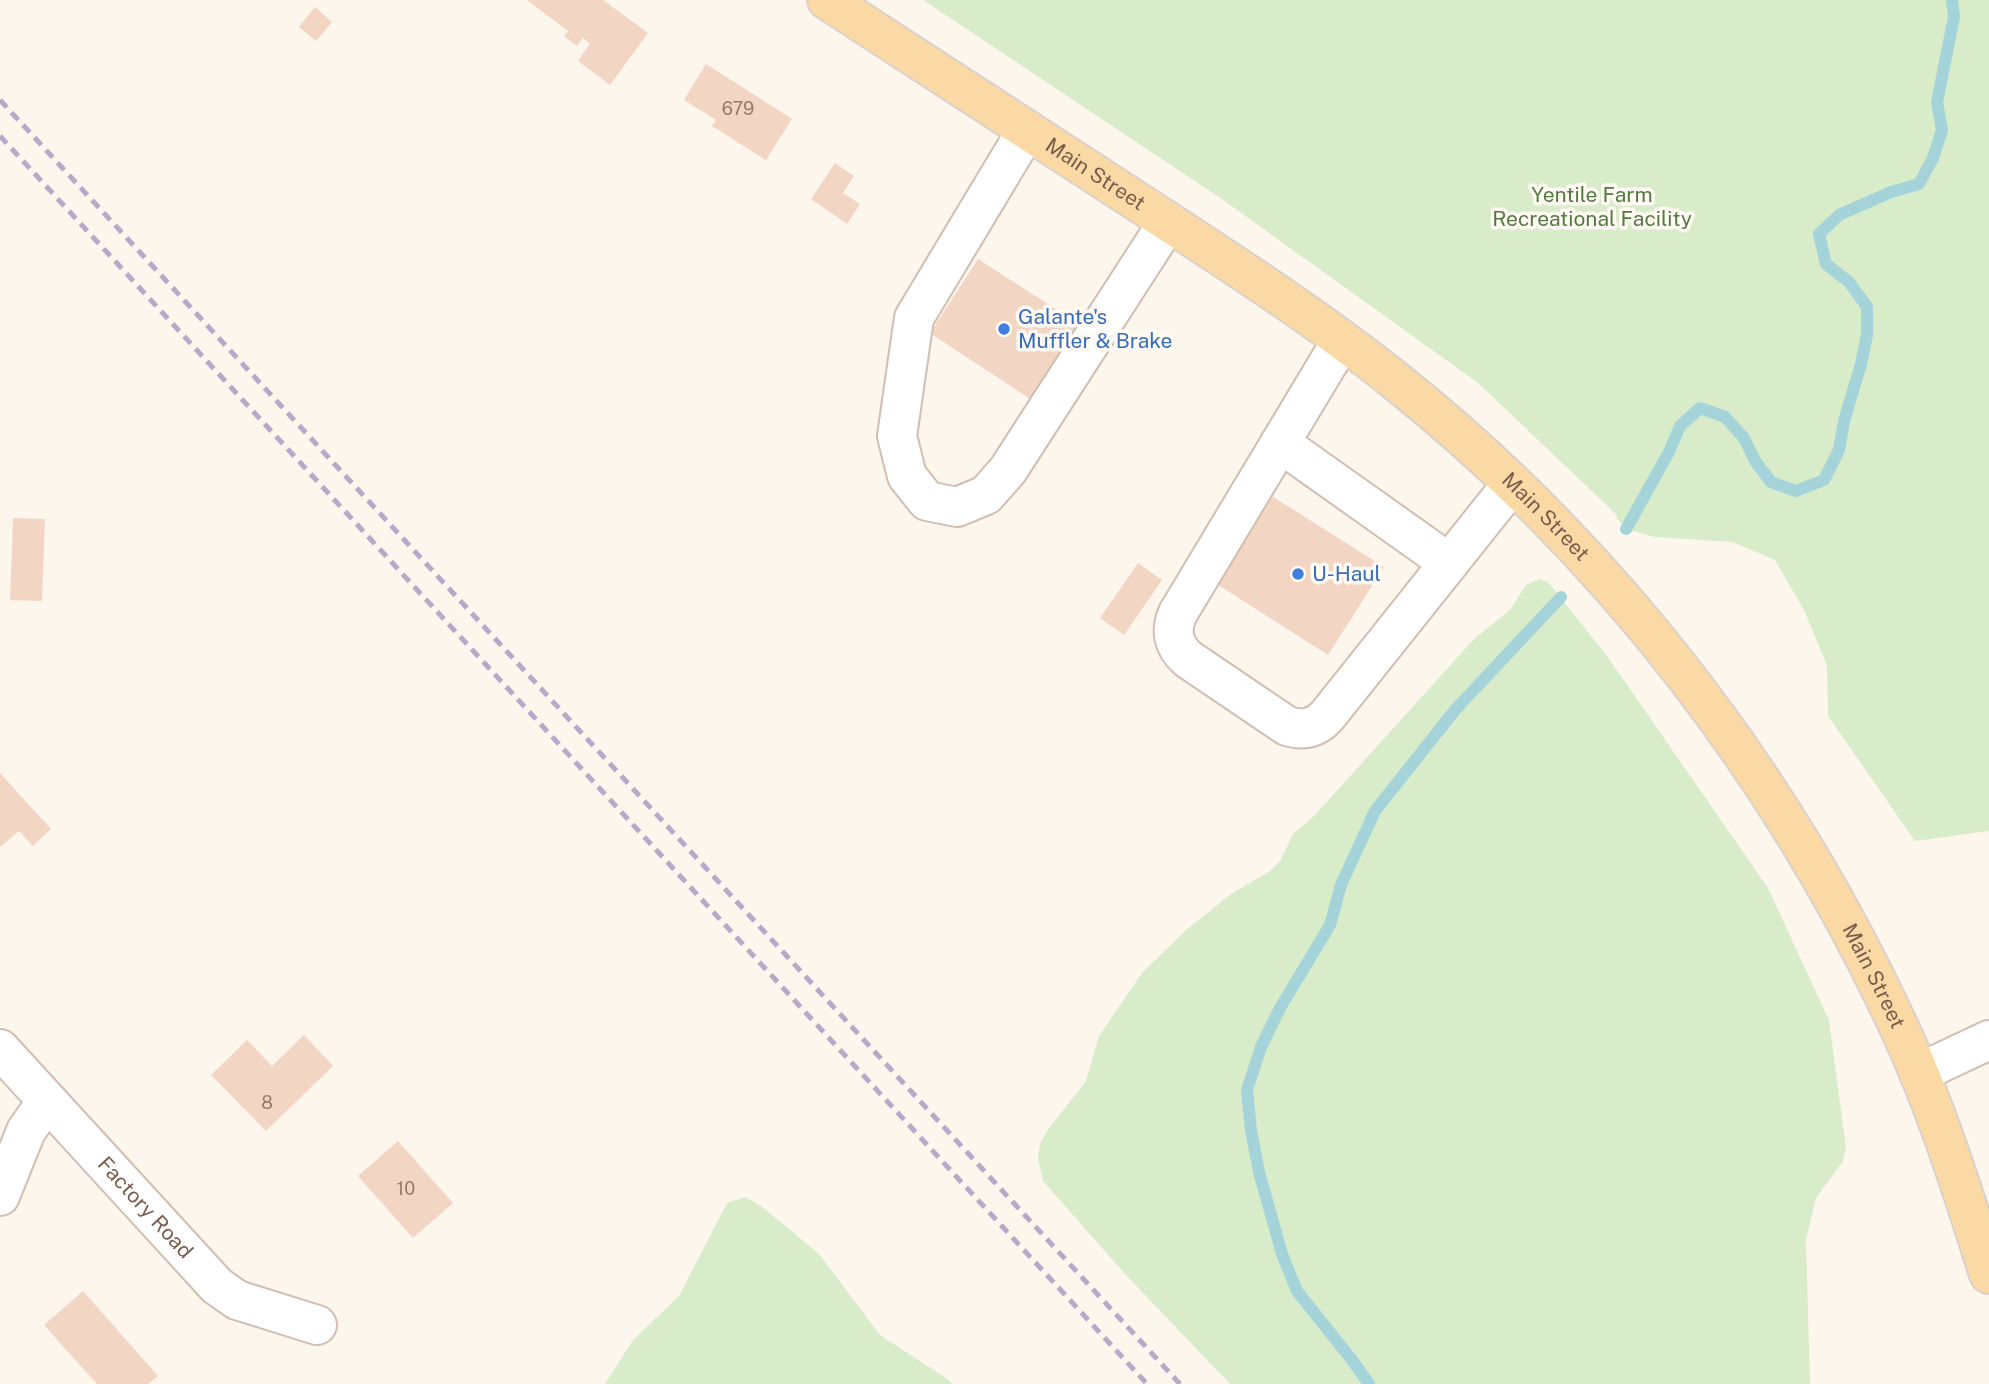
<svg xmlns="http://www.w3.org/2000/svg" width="1989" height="1384" viewBox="0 0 1989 1384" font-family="'Public Sans',sans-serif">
<rect width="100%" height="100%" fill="#fdf6ec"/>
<path fill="#d8ecc9" d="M 923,0 L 1989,0 L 1989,831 L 1915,841 L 1828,716 L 1827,666 L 1805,612 L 1775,560 L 1732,542 L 1655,537 L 1626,529 L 1616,517 L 1617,515 L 1478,383 L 1219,197 Z
M 1539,579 L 1548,582 L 1607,656 L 1768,888 L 1829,1020 L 1846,1148 L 1843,1161 L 1816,1198 L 1806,1240 L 1810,1384 L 1230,1384 L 1125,1274 L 1043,1181 L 1038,1158 L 1040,1144 L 1047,1131 L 1086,1081 L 1099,1036 L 1142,973 L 1186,930 L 1231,894 L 1270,871 L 1280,861 L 1293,834 L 1314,816 L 1474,639 L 1510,610 L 1526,585 Z
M 745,1197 L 761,1206 L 819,1254 L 880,1335 L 949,1380 L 952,1384 L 605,1384 L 633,1340 L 679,1296 L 727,1203 Z"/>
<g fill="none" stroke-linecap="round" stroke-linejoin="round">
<path stroke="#a5d3da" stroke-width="12" d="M 1626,529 L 1669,452 L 1680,426 L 1700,408 L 1725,417 L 1744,438 L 1755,461 L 1771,482 L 1796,491 L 1824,480 L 1839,450 L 1844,421 L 1861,364 L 1867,335 L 1867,307 L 1849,282 L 1826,264 L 1819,234 L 1839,215 L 1891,192 L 1919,184 L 1933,158 L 1942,130 L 1937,102 L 1954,17 L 1952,0
M 1369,1384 L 1352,1360 L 1297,1291 L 1282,1254 L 1259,1172 L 1251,1130 L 1247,1090 L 1261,1047 L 1280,1008 L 1330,925 L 1341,885 L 1375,811 L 1455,710 L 1561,597"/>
</g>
<path fill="#f3d5c3" d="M 527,0 L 603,0 L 648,33 L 610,85 L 578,61 L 590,44 L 583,38 L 577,46 L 564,36 L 568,31 Z
M 315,7 L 332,22 L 316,41 L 299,27 Z
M 706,64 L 792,119 L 766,160 L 712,126 L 716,120 L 684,100 Z
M 835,163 L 854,176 L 843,193 L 860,204 L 847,224 L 811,199 Z
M 978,259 L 1079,324 L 1030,399 L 930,333 Z
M 1267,493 L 1384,567 L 1328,655 L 1212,581 Z
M 13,518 L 45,519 L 42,601 L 10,600 Z
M 1138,563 L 1162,580 L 1124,635 L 1100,618 Z
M 0,773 L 51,829 L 33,846 L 19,831 L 0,847 Z
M 304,1035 L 333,1066 L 266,1131 L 211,1075 L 247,1040 L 272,1066 Z
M 398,1141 L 453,1203 L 413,1238 L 358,1176 Z
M 83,1291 L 158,1376 L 148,1384 L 97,1384 L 44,1325 Z"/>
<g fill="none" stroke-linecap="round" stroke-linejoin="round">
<g stroke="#d1beb0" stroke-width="42">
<g id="minor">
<path d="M 1027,130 L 914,318 L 897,436 L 907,476 L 927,501 L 957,507 L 986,495 L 1008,470 L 1168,222"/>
<path d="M 1342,340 L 1178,613 C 1170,630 1173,646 1188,659 L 1287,726 C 1303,731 1316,728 1327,716 L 1512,484"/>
<path d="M 1280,443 L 1449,563"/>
<path id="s1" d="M 0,1049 L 217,1286 L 237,1300 L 317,1325"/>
<path d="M 1919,1073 L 1989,1040"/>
<path d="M 0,1196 L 26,1131 L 47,1101"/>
</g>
</g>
<g stroke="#dad1cd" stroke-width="42">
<g id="major">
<path id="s2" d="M 827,0 C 932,68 1037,136 1141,204 C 1228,261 1316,317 1397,382 C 1610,552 1782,776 1897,1023 C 1935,1103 1962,1189 1989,1274"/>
</g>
</g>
<use href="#minor" stroke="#fff" stroke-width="38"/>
<use href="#major" stroke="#fbd9a5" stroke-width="38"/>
<path stroke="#b9a8c9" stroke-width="5" stroke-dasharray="10 7" stroke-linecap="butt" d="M 0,100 L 1180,1384
M 0,136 L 1147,1384"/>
</g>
<g fill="#3f7fe0" stroke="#fffaf3" stroke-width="2.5">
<circle cx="1004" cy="329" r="7"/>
<circle cx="1298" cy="574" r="7"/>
</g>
<g text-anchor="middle" stroke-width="7" stroke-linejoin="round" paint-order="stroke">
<g font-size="18" fill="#987a6a">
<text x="738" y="115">679</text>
<text x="267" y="1109">8</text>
<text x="406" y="1195">10</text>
</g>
<g font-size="21" fill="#7a5c4d" stroke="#fffaf3">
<text dy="7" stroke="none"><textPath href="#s2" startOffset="320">Main Street</textPath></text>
<text dy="7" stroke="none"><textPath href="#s2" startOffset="887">Main Street</textPath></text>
<text dy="7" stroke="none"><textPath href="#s2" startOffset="1454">Main Street</textPath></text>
<text dy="7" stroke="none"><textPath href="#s1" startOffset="215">Factory Road</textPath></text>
</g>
<g font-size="21" fill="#537a41" stroke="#fffaf3">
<text x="1592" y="202">Yentile Farm<tspan x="1592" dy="24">Recreational Facility</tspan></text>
</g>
<g font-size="21" fill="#366cbe" stroke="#fffaf3" text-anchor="start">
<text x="1018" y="324">Galante's<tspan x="1018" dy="24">Muffler &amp; Brake</tspan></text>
<text x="1312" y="581">U-Haul</text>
</g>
</g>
</svg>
